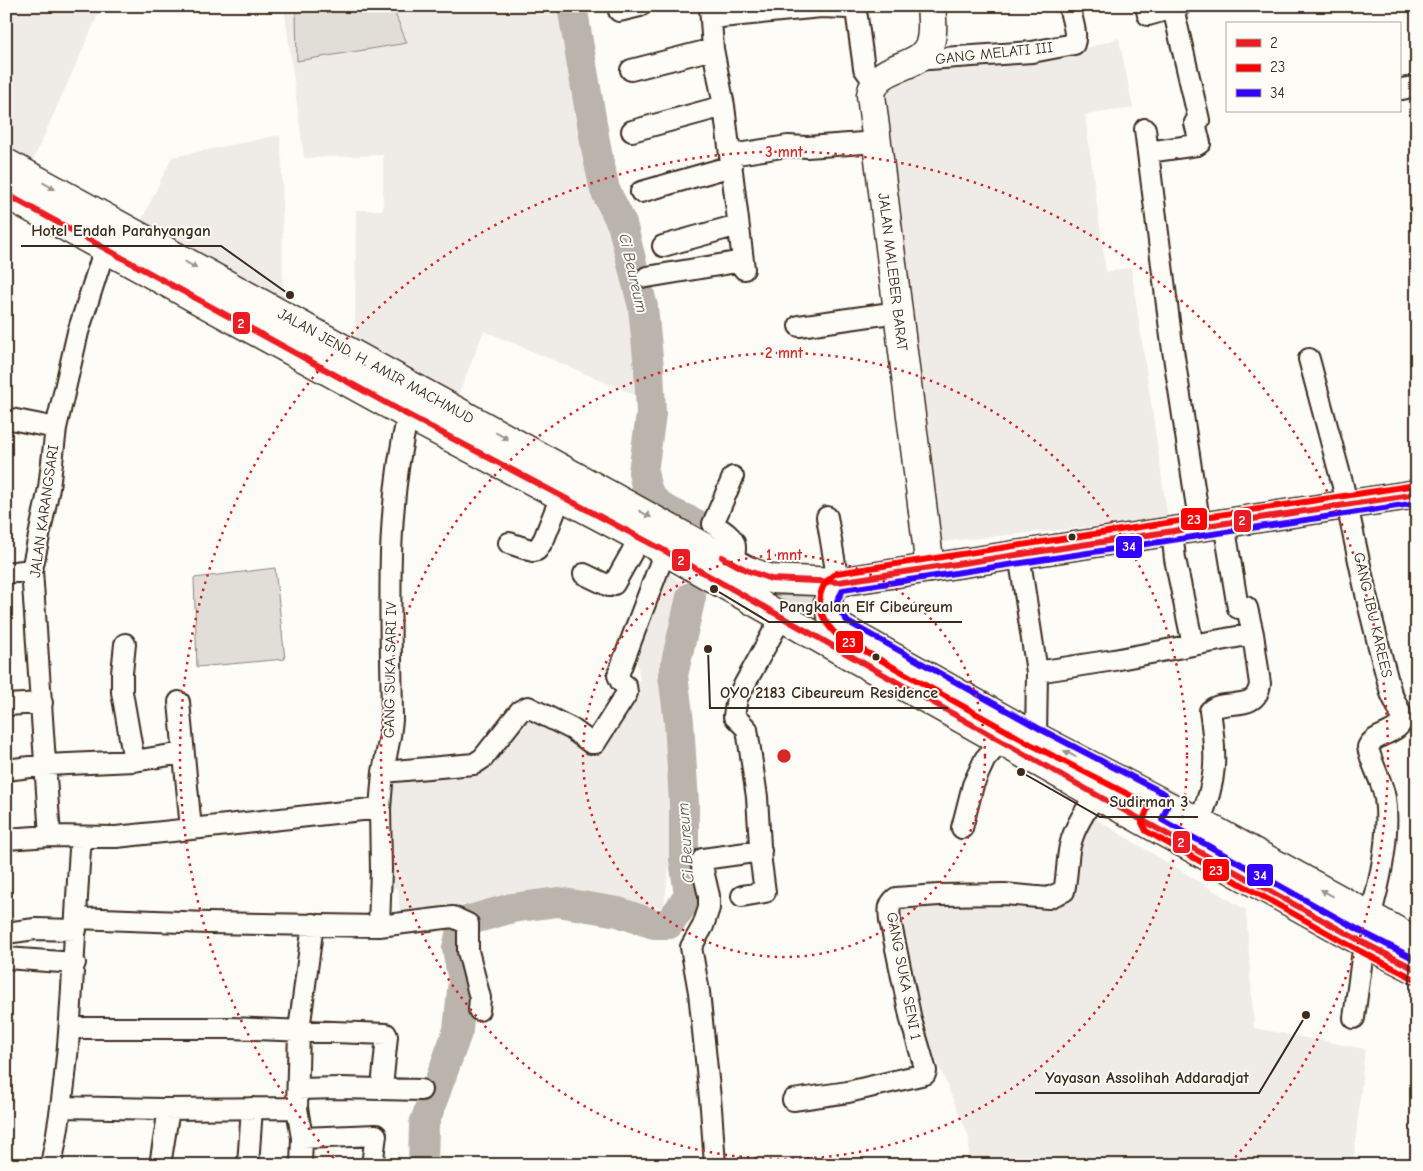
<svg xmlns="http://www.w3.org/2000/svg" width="1423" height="1171" viewBox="0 0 1423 1171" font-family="'Comic Neue',sans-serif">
<rect width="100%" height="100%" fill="#fdfcf7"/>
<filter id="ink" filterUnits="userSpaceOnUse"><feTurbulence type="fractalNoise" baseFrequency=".02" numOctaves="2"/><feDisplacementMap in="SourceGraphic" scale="10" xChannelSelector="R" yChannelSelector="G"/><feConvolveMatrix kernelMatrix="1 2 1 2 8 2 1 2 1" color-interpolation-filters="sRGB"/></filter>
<g filter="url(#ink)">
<path fill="#efece7" d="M 6,6 L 102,6 L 29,169 L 6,157 Z
M 284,6 L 566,6 L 598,189 L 613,214 L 632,279 L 645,399 L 484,331 L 455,403 L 355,343 L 356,210 L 383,210 L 383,155 L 304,158 Z
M 1119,38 L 1133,108 L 1085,115 L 1106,272 L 1131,267 L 1168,519 L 931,543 L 877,118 L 888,79 L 925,65 L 1071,53 Z
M 280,135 L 282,164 L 283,312 L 138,228 L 172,157 Z
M 661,568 L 691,588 L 665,652 L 668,688 L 673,836 L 664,908 L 547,892 L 400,915 L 398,888 L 381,888 L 380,778 L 484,770 L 528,703 L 592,745 L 640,679 L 632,632 Z
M 1079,809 L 1246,910 L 1254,1028 L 1365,1049 L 1353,1165 L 969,1165 L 969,1137 L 921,1024 L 890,901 L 1064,894 Z"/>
<path fill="#e1ded7" stroke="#8e847a" d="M 310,6 L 392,6 L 407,43 L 297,61 L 296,13 Z
M 275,568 L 285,659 L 197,667 L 194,578 Z
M 765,595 L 814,596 L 811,612 L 816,632 Z"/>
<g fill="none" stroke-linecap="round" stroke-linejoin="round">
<path stroke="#bbb4ad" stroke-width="30" d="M 572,6 L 597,153 L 605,190 L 622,224 L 643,307 L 649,368 L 651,414 L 643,472 L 646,486 L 651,498 L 664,509 L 705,528 L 711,534 L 711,541
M 423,1165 L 424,1124 L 458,1030 L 463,981 L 457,948 L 463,922 L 512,908 L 558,902 L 618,912 L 654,924 L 669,924 L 689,896 L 684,859 L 684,803 L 679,722 L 673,675 L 691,597"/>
<g stroke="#3b2a1e" stroke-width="24">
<path id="street" d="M 710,6 L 713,49 L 724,106 L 744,269
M 1146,6 L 1148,15 L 1180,6
M 619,11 L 640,6
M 857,17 L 864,68 L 874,82
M 711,18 L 821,7 L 848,8 L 849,6
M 914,60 L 1032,52 L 1074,44 C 1078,34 1071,17 1069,6
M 631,70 L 713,49
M 1402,89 L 1417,86
M 1145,129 L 1171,337 L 1200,527
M 632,131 L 724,106
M 1148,152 L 1197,145 L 1200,143 L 1195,123 L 1199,120 L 1173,8
M 731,155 L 788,146 L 807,147 L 877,142
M 641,192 L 732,166
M 663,246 L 738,225
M 647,277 L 743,261
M 799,326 L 898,312
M 1309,359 L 1343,486 L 1368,603 L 1381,655 L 1391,693 L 1400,712 L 1402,721 C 1396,735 1375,733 1368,747 C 1371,764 1382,780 1385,798 C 1390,834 1380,882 1370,917
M 6,418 L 56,428
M 827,517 L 838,582
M 1172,531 L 1175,559 L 1193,645 L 1253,634
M 509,543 L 533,551 L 537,550 L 544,539 L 561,496
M 1019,554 L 1037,672 L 1036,737
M 731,562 C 742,541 729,535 713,524 L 733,477
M 6,573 L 32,570
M 584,574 L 609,586 L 614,584 L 632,552 L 638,537
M 125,644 L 122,673 L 122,692 L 134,761
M 1037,672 L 1114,660 L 1193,645
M 6,705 L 42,703
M 6,770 L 46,765 L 134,761 L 183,753
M 383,772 L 474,764 L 483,758 L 520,711 L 528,707 L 572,729 L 591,743 L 595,743 L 627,693 L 626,686 L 621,682 L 618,675 L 665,551
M 1199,822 C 1217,781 1217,756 1210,711 C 1224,697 1256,714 1260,684 L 1253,634 L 1247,608 L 1246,607 L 1238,608 L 1224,523
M 962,828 L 973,785 L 985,759 L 1001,741
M 191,829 L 380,808
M 50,836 L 32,570 L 49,488 L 56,428 L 78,332 L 105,248 L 110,237
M 6,839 L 50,836 L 116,837 L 191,829 L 179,702
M 742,896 L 765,892 L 761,862 L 757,797 L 747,729 L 734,716 L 737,698 L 781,618
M 76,918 L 208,923 L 379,926 L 453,917 L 468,924 L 468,951 L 480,998 L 479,1010
M 379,926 L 381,870 L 380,808 L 383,772 L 390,736 L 392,720 C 391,618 384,515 408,415
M 6,933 L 35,929 L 76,930
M 6,958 L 75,963
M 1354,1018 L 1364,943
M 71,1028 L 231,1028 L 386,1034 L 387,1036 L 382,1088
M 298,1089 L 340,1088 L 421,1090
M 793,1100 L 848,1092 L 925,1074 L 926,1071 L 911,1020 L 890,920 C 889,910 888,905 896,898 L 939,895 L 1004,894 L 1048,898 L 1064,891 C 1067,878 1067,864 1069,851 C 1072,830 1085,812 1096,794
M 61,1107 L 162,1109 L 297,1108
M 302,1138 L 376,1135 L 372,1165
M 51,1165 C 74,1057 72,947 81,837
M 160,1165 L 169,1109
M 248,1165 L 252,1108
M 301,1165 L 302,1138 L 297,1108 L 299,1030 L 313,924
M 715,1165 L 711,1108 L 699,992 L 691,947 L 703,926 L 709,908 L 709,896 L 701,862 L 703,859 L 761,851"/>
</g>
<g stroke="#3b2a1e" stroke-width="31">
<path id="secondary" d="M 930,568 L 871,95 C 876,63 918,71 929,46 C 934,34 932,19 931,6"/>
</g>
<g stroke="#3b2a1e" stroke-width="31">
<path id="highway" d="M 6,163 L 731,562 L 746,570 L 771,579 L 838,582 L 1417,494
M 6,194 L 408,415 L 665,551 L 1102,798 L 1364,943 L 1417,970
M 838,582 C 822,598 827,615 843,629 L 1036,737 L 1199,822 L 1417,942"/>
</g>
<use href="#street" stroke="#fdfcf7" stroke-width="20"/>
<use href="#secondary" stroke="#fdfcf7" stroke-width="28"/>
<use href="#highway" stroke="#fdfcf7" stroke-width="28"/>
<g stroke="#fdfcf7" stroke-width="10">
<path id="bus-1" d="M 6,194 L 408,415 L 665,551 L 1102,798 L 1364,943 L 1417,970
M 722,557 L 746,570 L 771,579 L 838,582 L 1417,494"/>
</g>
<g stroke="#fdfcf7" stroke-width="10">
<path id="bus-2" d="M 1413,978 L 1360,951 L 1146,831 L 1142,823 L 1149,805 L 1032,745 L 838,636 C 824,623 814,606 823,587 C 827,581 830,576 837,573 L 1416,485"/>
</g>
<g stroke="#fdfcf7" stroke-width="10">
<path id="bus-3" d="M 1417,503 L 843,590 L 837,601 L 841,613 L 848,622 L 1040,729 L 1165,794 L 1169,802 L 1162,820 L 1368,935 L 1417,960"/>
</g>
<use href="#bus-1" stroke="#ed1c24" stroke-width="6"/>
<use href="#bus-2" stroke="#f00" stroke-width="6"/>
<use href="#bus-3" stroke="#30f" stroke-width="6"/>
</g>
<defs><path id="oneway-solid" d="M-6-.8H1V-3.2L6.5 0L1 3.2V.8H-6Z" transform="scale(1.25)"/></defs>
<g fill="#9c938a">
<use href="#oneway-solid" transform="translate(49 186) rotate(29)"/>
<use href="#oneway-solid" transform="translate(191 265) rotate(29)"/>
<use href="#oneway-solid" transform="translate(502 436) rotate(29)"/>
<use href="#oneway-solid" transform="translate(645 514) rotate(29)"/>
<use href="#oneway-solid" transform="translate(1070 754) rotate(-153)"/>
<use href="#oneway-solid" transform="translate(1327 893) rotate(-151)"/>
</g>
</g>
<g fill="none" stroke="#d62828" stroke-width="2.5" stroke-dasharray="2.5 5">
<circle cx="784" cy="756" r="201"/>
<circle cx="784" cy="756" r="403"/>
<path d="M339 1164A604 604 0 1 1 1229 1164"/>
</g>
<g fill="#3b2a1e" stroke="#fdfcf7" stroke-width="2">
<circle cx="1072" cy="537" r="4.5"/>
<circle cx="876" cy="657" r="4.5"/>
</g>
<g text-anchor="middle" stroke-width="4" stroke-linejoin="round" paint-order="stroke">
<g font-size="15" fill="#3b2a1e" stroke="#fdfcf7">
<text transform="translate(994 53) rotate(-6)" y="5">GANG MELATI III</text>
<text transform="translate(893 272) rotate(83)" y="5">JALAN MALEBER BARAT</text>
<text transform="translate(376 366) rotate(29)" y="5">JALAN JEND. H. AMIR MACHMUD</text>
<text transform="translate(44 511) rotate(-82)" y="5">JALAN KARANGSARI</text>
<text transform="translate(1373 615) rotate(77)" y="5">GANG IBU KAREES</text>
<text transform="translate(390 670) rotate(-89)" y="5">GANG SUKA SARI IV</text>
<text transform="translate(904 976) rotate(79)" y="5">GANG SUKA SENI 1</text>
</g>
<g font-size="16" font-style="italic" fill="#615349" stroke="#fdfcf7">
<text transform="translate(634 273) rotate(77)" y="6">Ci Beureum</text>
<text transform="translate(685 843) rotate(-94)" y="6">Ci Beureum</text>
</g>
</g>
<circle cx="784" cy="756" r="8" fill="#d62828" stroke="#fdfcf7" stroke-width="2.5"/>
<g font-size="15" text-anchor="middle" font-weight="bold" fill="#d62828" stroke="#fdfcf7" stroke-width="4" stroke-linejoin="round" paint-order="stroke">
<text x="784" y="157">3 mnt</text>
<text x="784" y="358">2 mnt</text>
<text x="784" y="560">1 mnt</text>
</g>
<path fill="none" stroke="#3b2a1e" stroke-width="2" d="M290 295L221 246H21M714 589L769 622H962M708 649L710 708H948M1021 772L1100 817H1198M1306 1015L1259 1093H1035"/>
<g fill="#3b2a1e" stroke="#fdfcf7" stroke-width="2">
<circle cx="290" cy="295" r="5"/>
<circle cx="714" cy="589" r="5"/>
<circle cx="708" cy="649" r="5"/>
<circle cx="1021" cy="772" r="5"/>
<circle cx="1306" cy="1015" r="5"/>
</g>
<g font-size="16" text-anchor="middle" font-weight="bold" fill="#3b2a1e" stroke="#fdfcf7" stroke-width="4" stroke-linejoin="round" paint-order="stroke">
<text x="121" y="236">Hotel Endah Parahyangan</text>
<text x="866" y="612">Pangkalan Elf Cibeureum</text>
<text x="829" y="698">OYO 2183 Cibeureum Residence</text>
<text x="1149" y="807">Sudirman 3</text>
<text x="1147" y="1083">Yayasan Assolihah Addaradjat</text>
</g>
<g stroke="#fdfcf7" stroke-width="2">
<rect x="232" y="311" width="19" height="24" rx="5" fill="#ed1c24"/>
<rect x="1180" y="507" width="28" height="24" rx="5" fill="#f00"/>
<rect x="1233" y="509" width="19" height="24" rx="5" fill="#ed1c24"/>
<rect x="1115" y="535" width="28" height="24" rx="5" fill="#30f"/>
<rect x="671" y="548" width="20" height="24" rx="5" fill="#ed1c24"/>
<rect x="835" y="630" width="29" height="24" rx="5" fill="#f00"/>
<rect x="1172" y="830" width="19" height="24" rx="5" fill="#ed1c24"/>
<rect x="1202" y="858" width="28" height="24" rx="5" fill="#f00"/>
<rect x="1246" y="863" width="28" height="24" rx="5" fill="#30f"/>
</g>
<g font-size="14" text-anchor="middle" font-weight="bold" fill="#fff">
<text x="241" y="328">2</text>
<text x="1194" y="524">23</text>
<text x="1242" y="525">2</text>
<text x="1129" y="551">34</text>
<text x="681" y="565">2</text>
<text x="849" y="647">23</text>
<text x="1181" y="847">2</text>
<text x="1216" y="875">23</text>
<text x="1260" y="880">34</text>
</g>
<rect width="1423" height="1171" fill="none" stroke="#fdfcf7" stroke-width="25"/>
<rect x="12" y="12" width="1398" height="1146" fill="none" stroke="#3b2a1e" stroke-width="2" filter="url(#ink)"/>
<rect x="1226" y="22" width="175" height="90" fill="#fdfcf7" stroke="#afa8a0"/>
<rect x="1236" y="39" width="25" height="8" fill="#ed1c24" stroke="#afa8a0"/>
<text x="1270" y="48" font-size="15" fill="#3b2a1e">2</text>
<rect x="1236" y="64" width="25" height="8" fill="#ff0000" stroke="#afa8a0"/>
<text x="1270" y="72" font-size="15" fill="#3b2a1e">23</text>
<rect x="1236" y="89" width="25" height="8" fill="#3300ff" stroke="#afa8a0"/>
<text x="1270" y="98" font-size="15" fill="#3b2a1e">34</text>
</svg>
